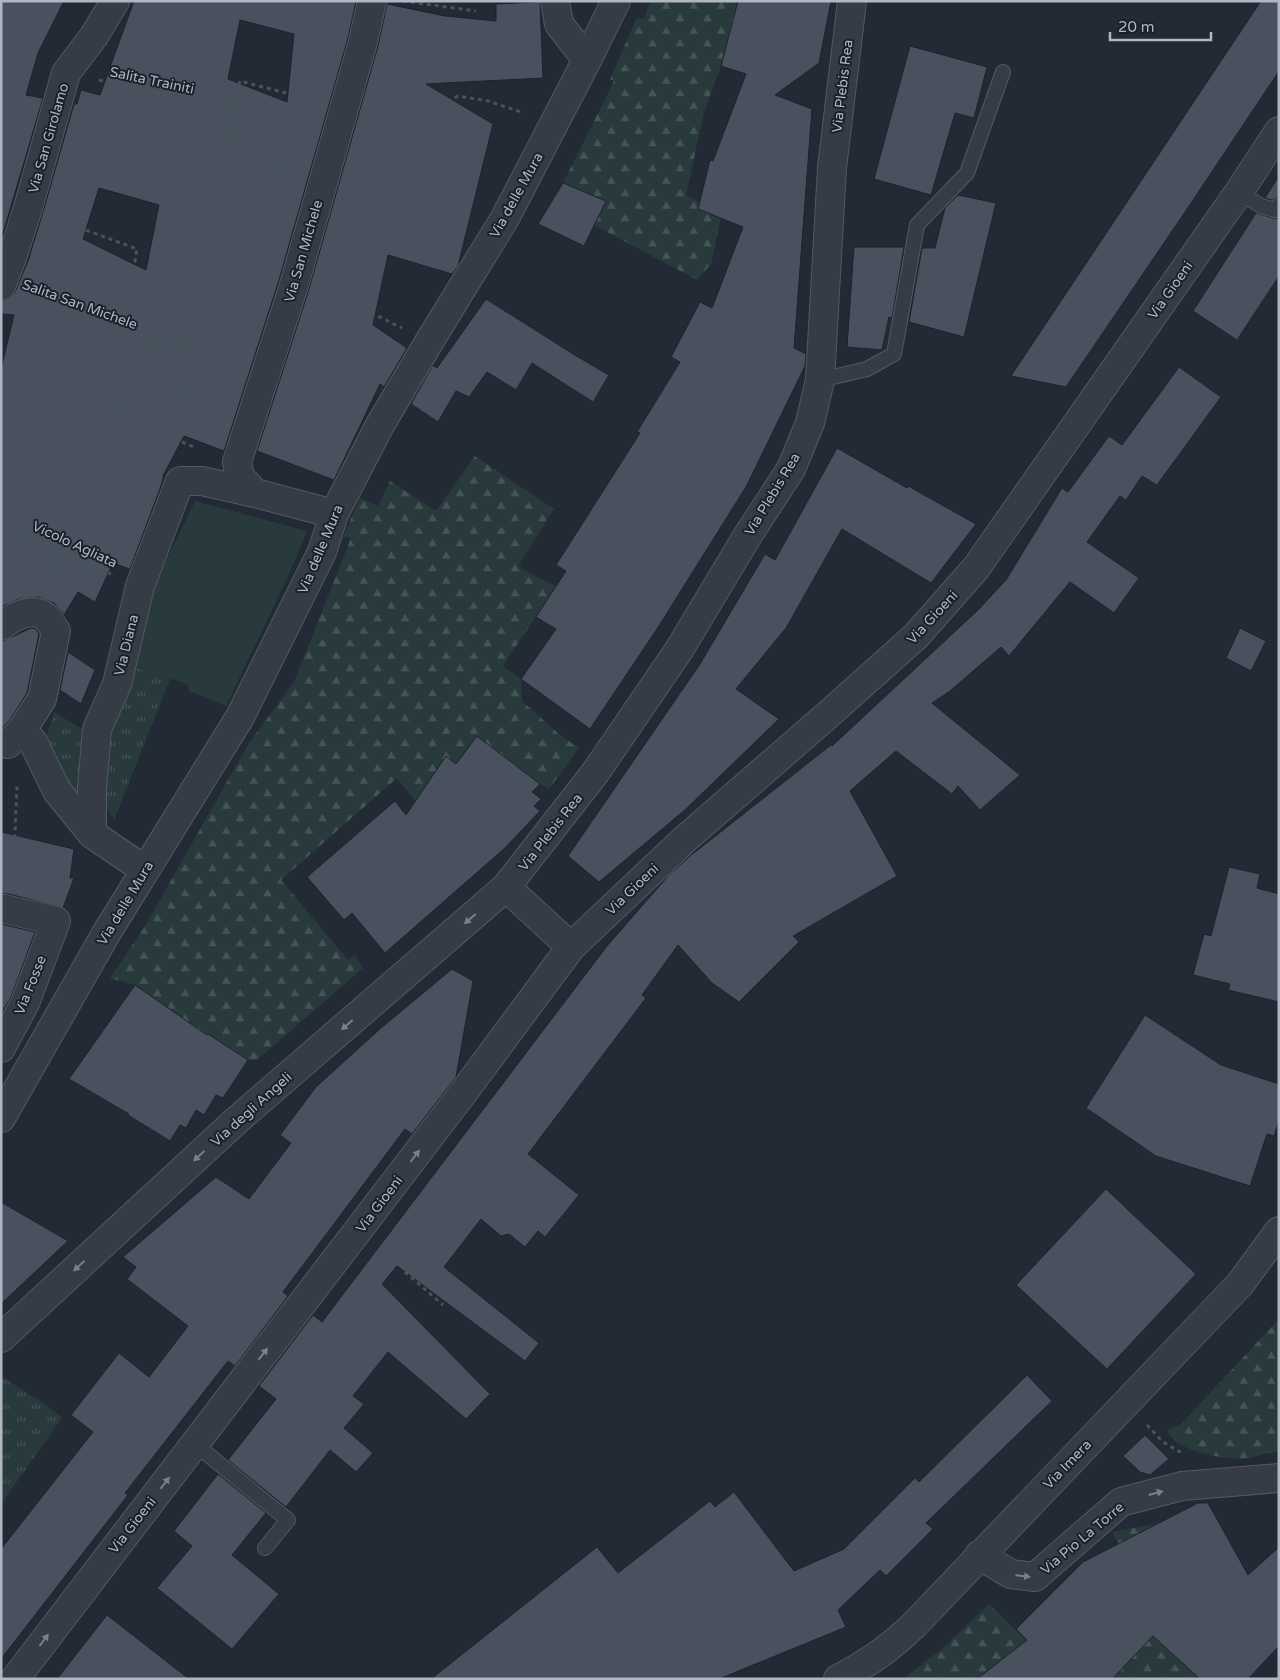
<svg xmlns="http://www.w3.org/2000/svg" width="1280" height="1680" viewBox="0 0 1280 1680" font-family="'Varela Round',sans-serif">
<defs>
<pattern id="grass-tufts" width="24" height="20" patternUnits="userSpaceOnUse" patternTransform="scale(1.25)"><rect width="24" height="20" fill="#283a3b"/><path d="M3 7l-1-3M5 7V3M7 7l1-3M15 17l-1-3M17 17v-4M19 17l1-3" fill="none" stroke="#455456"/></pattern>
<pattern id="forest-firs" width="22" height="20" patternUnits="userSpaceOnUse" patternTransform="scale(1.25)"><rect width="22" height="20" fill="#283a3b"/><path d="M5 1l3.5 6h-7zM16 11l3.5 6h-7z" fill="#455456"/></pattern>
</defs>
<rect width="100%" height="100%" fill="#222a35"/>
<path fill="url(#grass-tufts)" d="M 125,664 L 170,679 L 114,820 L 105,805 L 107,771 L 112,730 L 122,699 Z
M 54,712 L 82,729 L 79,801 L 53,760 L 46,738 Z
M 1,1376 L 52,1409 L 62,1418 L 1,1504 Z"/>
<path fill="url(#forest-firs)" d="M 650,1 L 738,1 L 721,66 L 704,112 L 686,195 L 699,202 L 698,209 L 721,218 L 711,264 L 697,280 L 594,225 L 606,201 L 563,183 L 614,81 L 610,79 L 637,17 L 644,19 Z
M 475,456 L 554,509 L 518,566 L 531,574 L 556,586 L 503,666 L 521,679 L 522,701 L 560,735 L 579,748 L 549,789 L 540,784 L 477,736 L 456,764 L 446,756 L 432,777 L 477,815 L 420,807 L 397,778 L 281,880 L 348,960 L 355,955 L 363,968 L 257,1060 L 248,1060 L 208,1034 L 198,1048 L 181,1017 L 135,985 L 110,978 L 145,926 L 249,743 L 294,682 L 351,538 L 343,537 L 360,498 L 378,506 L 390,481 L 436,511 Z
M 1279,1319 L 1279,1451 C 1269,1453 1258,1456 1248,1458 C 1227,1461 1175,1452 1167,1430 L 1181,1424 Z
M 1159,1523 L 1204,1612 L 1200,1679 L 1112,1679 L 1163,1625 L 1112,1532 Z
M 989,1604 L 1066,1679 L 997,1679 L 989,1669 L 977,1679 L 903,1679 L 943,1648 Z"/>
<path fill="#283a3b" d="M 195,501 L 307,531 L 287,579 L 226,706 L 189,691 L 187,684 L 125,664 L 145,604 Z"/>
<path fill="#49515f" stroke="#1d232d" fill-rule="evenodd" d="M 1,1 L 64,1 L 38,53 L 26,95 L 43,98 L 1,240 Z
M 134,1 L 356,1 L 348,38 L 279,280 L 224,451 L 184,436 L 164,474 L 161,486 L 130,569 L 113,563 L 95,602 L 78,592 L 64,615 L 54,603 L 38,597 L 19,599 L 1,607 L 1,369 L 14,315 L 1,314 L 1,301 L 10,298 L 15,292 L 28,261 L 43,212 L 74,104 L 77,104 L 81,90 L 100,95 ZM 240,20 L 294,34 L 287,102 L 228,79 ZM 99,188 L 159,205 L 146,270 L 83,239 Z
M 738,1 L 831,1 L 819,63 L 775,95 L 812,109 L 794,348 L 806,354 L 805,366 L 746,487 L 657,629 L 590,729 L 521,679 L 556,629 L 536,617 L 566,571 L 556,565 L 640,433 L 637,432 L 680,362 L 671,357 L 700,302 L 712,308 L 743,227 L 698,209 L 710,160 L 713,161 L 746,74 L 721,66 Z
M 1261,1 L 1279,1 L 1279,71 L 1183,215 L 1066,387 L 1011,376 Z
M 540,2 L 543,78 L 426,84 L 493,124 L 458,266 L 452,274 L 388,255 L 373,325 L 407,348 L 384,387 L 380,384 L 334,480 L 257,451 L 309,289 L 378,46 L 387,4 L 445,16 L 496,21 L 496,4 Z
M 910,46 L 987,67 L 974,118 L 955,113 L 931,195 L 874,179 Z
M 1279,176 L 1279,196 L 1272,200 L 1265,198 Z
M 563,183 L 606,201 L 584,246 L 538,224 Z
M 958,195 L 996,203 L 964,337 L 909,322 L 922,248 L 935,248 L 945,208 Z
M 1256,213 L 1273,218 L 1279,218 L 1279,276 L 1237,340 L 1193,311 Z
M 854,247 L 904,247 L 892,318 L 889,317 L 882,350 L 847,347 Z
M 486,299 L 578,357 L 609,375 L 593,402 L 532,363 L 516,390 L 487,372 L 469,397 L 456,391 L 438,422 L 411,404 L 433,365 L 437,368 Z
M 1179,367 L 1221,397 L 1157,485 L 1142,476 L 1126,500 L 1120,496 L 1087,542 L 1139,578 L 1114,613 L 1070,582 L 1009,656 L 1001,647 L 950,691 L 932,703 L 1020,775 L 980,810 L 958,786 L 952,794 L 896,751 L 850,791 L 897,876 L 793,936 L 799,942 L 739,1002 L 712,983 L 678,945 L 642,995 L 646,998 L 528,1154 L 579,1195 L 545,1237 L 538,1231 L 525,1247 L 509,1234 L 501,1236 L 481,1219 L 444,1267 L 539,1343 L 525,1361 L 397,1266 L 382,1284 L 490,1394 L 466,1419 L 388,1352 L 353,1396 L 364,1404 L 344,1428 L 373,1453 L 356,1472 L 330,1450 L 286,1507 L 228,1460 L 276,1399 L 259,1386 L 313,1315 L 322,1322 L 607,946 L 669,875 L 690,856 L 831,745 L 832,746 L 977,611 L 1006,580 L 1062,488 L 1068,492 L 1109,436 L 1122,445 Z
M 837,448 L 907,488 L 908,486 L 976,524 L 931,583 L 842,529 L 786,628 L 736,689 L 779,719 L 686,809 L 599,882 L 568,856 L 700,664 L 765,554 L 775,560 Z
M 31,628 L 36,629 L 39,634 L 27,693 L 10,720 L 1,729 L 1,642 Z
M 1240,628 L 1266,641 L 1251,671 L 1226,658 Z
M 68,652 L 95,670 L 81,704 L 60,690 Z
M 477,736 L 540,784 L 532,792 L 541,799 L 534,806 L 540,811 L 505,848 L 385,953 L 352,913 L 344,920 L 307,877 L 395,801 L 406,815 L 446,756 L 456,764 Z
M 1,832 L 74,849 L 70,878 L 74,878 L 63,908 L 9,894 L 1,894 Z
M 1229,867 L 1260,874 L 1257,888 L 1279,894 L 1279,1002 L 1228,990 L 1230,984 L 1193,975 L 1204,934 L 1211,936 Z
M 1,924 L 35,932 L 11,997 L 1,1014 Z
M 452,969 L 473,981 L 456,1077 L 412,1134 L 405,1129 L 283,1292 L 288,1296 L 235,1366 L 228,1361 L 125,1493 L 128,1495 L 1,1659 L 1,1549 L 93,1432 L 71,1415 L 119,1353 L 149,1377 L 188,1326 L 127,1279 L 136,1267 L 123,1257 L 216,1177 L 249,1199 L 291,1143 L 280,1135 L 316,1087 L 381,1028 Z
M 135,985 L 207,1035 L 208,1034 L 248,1060 L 223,1098 L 216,1095 L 204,1115 L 196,1110 L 186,1128 L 180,1125 L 170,1141 L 128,1115 L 129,1114 L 69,1079 Z
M 1145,1015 L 1221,1065 L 1279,1084 L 1279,1121 L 1274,1136 L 1267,1134 L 1250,1186 L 1156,1156 L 1086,1108 Z
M 1106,1189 L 1196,1274 L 1107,1369 L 1016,1285 Z
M 1,1202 L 68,1241 L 1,1304 Z
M 1027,1375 L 1052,1401 L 926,1523 L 933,1529 L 886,1576 L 880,1570 L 838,1610 L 846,1627 L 719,1679 L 431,1679 L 597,1547 L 618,1573 L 710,1501 L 715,1507 L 734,1492 L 794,1571 L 844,1549 L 915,1478 L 919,1482 Z
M 1145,1435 L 1169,1459 L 1150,1475 L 1140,1472 L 1123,1456 Z
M 218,1474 L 266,1513 L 232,1555 L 279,1594 L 232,1649 L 157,1588 L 192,1546 L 174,1531 Z
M 1198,1503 L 1208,1503 L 1248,1575 L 1279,1547 L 1279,1646 L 1248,1679 L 1200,1679 L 1153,1636 L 1112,1679 L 977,1679 L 1027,1640 L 1016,1629 L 1083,1562 Z
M 107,1615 L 189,1679 L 57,1679 Z"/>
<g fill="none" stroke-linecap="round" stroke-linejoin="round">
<g stroke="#535964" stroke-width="16">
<path id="service" d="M 1239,192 L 1261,206 L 1275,210 L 1279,205
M 820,380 L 867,369 L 894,354 L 917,225 L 967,173 L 1003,72
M 195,1444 L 288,1520 L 265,1548"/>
</g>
<g stroke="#535964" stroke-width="30">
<path id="minor" d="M 555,1 L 559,24 L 587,60
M 1,286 L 13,255 L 28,208 L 66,73 L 94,36 L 115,1
M 255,493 L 240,477 L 237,462 L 294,285 L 363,42 L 372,1
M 1,626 C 13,617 32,606 46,617 C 50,621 53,627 56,631 L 42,699 L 22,730 L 8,744
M 22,730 L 33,742 L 57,791 L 92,834
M 145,870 L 92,834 L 92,788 L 97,729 L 117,684 L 140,586 L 180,481 L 202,481 L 255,493 L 334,514
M 506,887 L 571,947
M 1,1048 L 25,1003 L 56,921 L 5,909
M 1,1118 L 107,932 L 240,717 L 322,552 L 334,514 L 380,425 L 429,342 L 505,218 L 587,60 L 616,1
M 1,1338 L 237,1120 L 506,887 L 595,773 L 679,650 L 748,535 L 791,469 L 810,423 L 820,380 L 832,168 L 852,1
M 979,1555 L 1011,1574 L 1035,1577 L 1121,1502 L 1182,1486 L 1279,1478
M 15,1679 L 463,1093 L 571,947 L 684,840 L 831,712 L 916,636 L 976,568 L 1239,192 L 1279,131"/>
</g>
<g stroke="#535964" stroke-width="30">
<path id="tertiary" d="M 838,1679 C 869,1663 890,1648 915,1624 L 1240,1284 L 1279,1231"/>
</g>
<path stroke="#465558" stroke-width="3" stroke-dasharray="4 4" stroke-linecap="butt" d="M 403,1 L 476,11
M 99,80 L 233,109
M 378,102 L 435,109 L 458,96 L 488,101 L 524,113
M 296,170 L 260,161 L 262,149 L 225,140 L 240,81 L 313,100
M 56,219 L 137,249 L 123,334
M 323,295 L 342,301
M 29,298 L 123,334 L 150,340 L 117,414 L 196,448
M 364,309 L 402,328
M 150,340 L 186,348 L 172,394 L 197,401
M 186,348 L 215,233
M 1,391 L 6,387 L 37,397
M 1,520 L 62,553 L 111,574
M 48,585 L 62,553
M 9,878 L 15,833 L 17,785
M 405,1272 L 443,1305
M 1147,1425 L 1163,1442 L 1182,1453"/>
<use href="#service" stroke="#353c46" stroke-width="14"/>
<use href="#minor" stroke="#353c46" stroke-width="28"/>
<use href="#tertiary" stroke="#353c46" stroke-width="28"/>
</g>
<defs><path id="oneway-solid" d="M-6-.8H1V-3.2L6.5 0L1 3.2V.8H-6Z" transform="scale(1.25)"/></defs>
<g fill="#797f8b">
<use href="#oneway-solid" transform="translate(470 919) rotate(139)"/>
<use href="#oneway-solid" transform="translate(347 1025) rotate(139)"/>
<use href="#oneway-solid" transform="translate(199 1156) rotate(137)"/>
<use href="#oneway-solid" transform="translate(415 1156) rotate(-53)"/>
<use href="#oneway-solid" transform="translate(79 1266) rotate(137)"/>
<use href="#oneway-solid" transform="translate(263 1354) rotate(-52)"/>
<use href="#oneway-solid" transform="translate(165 1483) rotate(-52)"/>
<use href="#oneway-solid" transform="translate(1156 1493) rotate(-15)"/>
<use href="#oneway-solid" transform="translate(1023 1576) rotate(7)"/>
<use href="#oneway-solid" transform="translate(44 1640) rotate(-53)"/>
</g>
<g text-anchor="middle" stroke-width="4" stroke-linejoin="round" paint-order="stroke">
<g font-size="14" fill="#b0b6c3" stroke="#1b212b">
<text transform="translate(152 80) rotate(12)" y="5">Salita Trainiti</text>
<text transform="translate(842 86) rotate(-83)" y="5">Via Plebis Rea</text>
<text transform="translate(48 138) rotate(-74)" y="5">Via San Girolamo</text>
<text transform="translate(516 195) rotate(-61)" y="5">Via delle Mura</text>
<text transform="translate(303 251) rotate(-74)" y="5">Via San Michele</text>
<text transform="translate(1170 290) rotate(-55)" y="5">Via Gioeni</text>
<text transform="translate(80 304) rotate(20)" y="5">Salita San Michele</text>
<text transform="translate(772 494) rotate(-59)" y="5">Via Plebis Rea</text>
<text transform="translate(75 544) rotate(25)" y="5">Vicolo Agliata</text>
<text transform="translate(320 549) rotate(-67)" y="5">Via delle Mura</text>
<text transform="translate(932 617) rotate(-47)" y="5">Via Gioeni</text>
<text transform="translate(126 645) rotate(-76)" y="5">Via Diana</text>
<text transform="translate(550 832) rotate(-52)" y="5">Via Plebis Rea</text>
<text transform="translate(632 889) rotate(-44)" y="5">Via Gioeni</text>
<text transform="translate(125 903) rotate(-59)" y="5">Via delle Mura</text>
<text transform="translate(30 985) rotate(-68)" y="5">Via Fosse</text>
<text transform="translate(251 1109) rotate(-42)" y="5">Via degli Angeli</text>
<text transform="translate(379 1204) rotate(-53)" y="5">Via Gioeni</text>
<text transform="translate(1067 1464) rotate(-46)" y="5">Via Imera</text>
<text transform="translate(132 1525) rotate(-52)" y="5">Via Gioeni</text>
<text transform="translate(1082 1538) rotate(-40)" y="5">Via Pio La Torre</text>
</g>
</g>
<rect width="1280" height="1680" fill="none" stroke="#b0b6c3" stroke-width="5"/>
<path d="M1110 32v8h101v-8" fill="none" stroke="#b0b6c3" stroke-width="2.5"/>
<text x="1118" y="32" font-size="15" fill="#b0b6c3" stroke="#1b212b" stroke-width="4" paint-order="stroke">20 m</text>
</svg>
